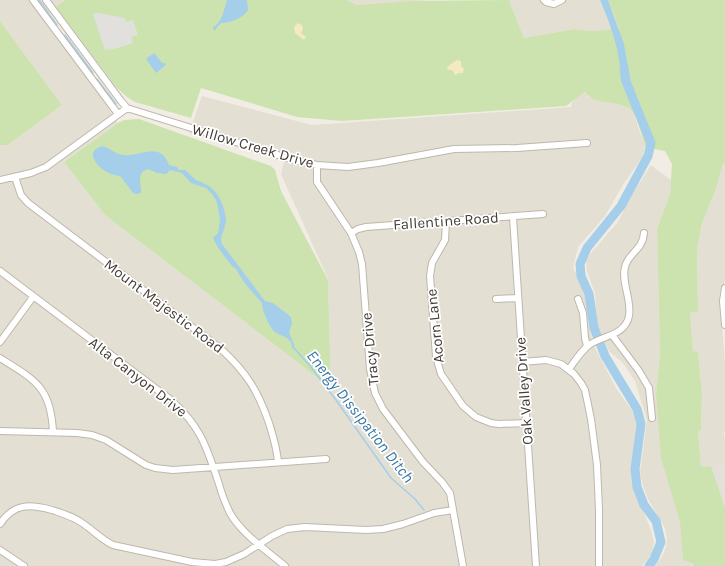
<svg xmlns="http://www.w3.org/2000/svg" width="725" height="566" viewBox="0 0 725 566" font-family="Karla,sans-serif">
<rect width="100%" height="100%" fill="#f1ede4"/>
<path fill="#e4dfd3" d="M 0,0 L 65,0 L 43,18 L 94,87 L 118,123 L 64,162 L 105,215 L 331,388 L 328,279 L 281,174 L 284,162 L 189,133 L 202,96 L 312,125 L 571,107 L 572,102 L 583,93 L 586,93 L 589,97 L 599,100 L 621,103 L 633,112 L 645,146 L 642,158 L 624,183 L 605,216 L 578,247 L 573,268 L 581,282 L 586,302 L 590,331 L 595,348 L 616,388 L 636,416 L 636,425 L 631,476 L 634,489 L 651,530 L 654,542 L 652,554 L 642,566 L 0,566 L 0,145 L 8,145 L 62,105 L 0,21 Z
M 346,0 L 430,0 L 357,5 Z
M 509,0 L 600,0 L 612,30 L 592,31 L 574,29 L 524,38 Z
M 723,163 L 725,164 L 725,281 L 722,288 L 720,300 L 725,362 L 725,429 L 724,435 L 725,438 L 725,465 L 701,467 L 698,430 L 701,430 L 702,392 L 698,352 L 693,352 L 690,313 L 698,312 L 697,250 L 702,223 L 716,189 Z
M 651,165 L 671,180 L 670,194 L 657,229 L 660,354 L 656,394 L 673,496 L 681,525 L 683,560 L 694,564 L 694,566 L 655,566 L 662,557 L 666,547 L 667,539 L 665,528 L 648,499 L 643,486 L 640,472 L 647,420 L 635,381 L 623,363 L 609,351 L 597,325 L 595,293 L 587,271 L 586,259 L 617,223 L 632,195 Z"/>
<path fill="#e3dfd9" d="M 725,465 L 725,507 L 711,466 Z"/>
<path fill="#cce3af" d="M 65,0 L 346,0 L 357,5 L 411,1 L 509,0 L 524,38 L 574,29 L 592,31 L 619,29 L 608,0 L 725,0 L 725,164 L 723,163 L 716,189 L 702,223 L 697,250 L 698,312 L 690,313 L 693,351 L 698,352 L 702,392 L 701,430 L 698,430 L 701,467 L 711,466 L 725,507 L 725,566 L 694,566 L 694,564 L 683,560 L 680,522 L 661,458 L 656,394 L 660,354 L 657,229 L 670,194 L 672,164 L 665,151 L 654,149 L 645,146 C 642,137 638,118 632,111 C 619,98 595,107 585,92 L 566,106 L 342,121 L 297,117 L 201,88 L 191,118 L 135,102 L 127,97 L 116,87 L 56,7 Z
M 0,21 L 62,105 L 8,145 L 0,145 Z
M 139,119 L 271,166 L 275,170 L 281,191 L 328,280 L 331,388 L 105,215 L 64,162 L 118,123 L 124,120 Z"/>
<path fill="#f4e9c2" d="M 298,23 L 302,25 L 303,29 L 301,33 L 306,37 L 304,40 L 295,33 L 294,27 Z
M 457,60 L 461,61 L 461,66 L 464,69 L 463,73 L 459,73 L 455,75 L 452,70 L 448,70 L 447,67 Z"/>
<path fill="#e2e0dd" d="M 98,13 L 125,18 L 126,22 L 133,20 L 138,35 L 131,37 L 133,43 L 114,49 L 105,50 L 93,14 Z"/>
<path fill="#a4ceea" d="M 227,0 L 247,0 L 248,10 C 243,18 230,23 221,23 L 214,31 L 213,27 C 222,23 224,9 227,0 Z
M 600,0 L 608,0 L 624,44 L 630,78 L 621,81 C 620,49 612,29 600,0 Z
M 154,53 L 162,63 L 165,63 L 166,65 L 156,73 L 146,59 Z
M 102,146 C 110,148 115,154 123,155 C 141,157 160,140 169,165 L 177,167 L 179,170 L 185,170 C 189,173 192,177 196,180 C 200,182 204,183 207,185 C 219,191 225,208 226,220 C 226,229 219,236 222,244 L 265,301 L 273,303 L 291,317 L 292,323 L 289,333 L 294,344 L 294,349 L 292,348 C 292,337 282,337 275,332 C 269,327 262,310 262,303 C 253,293 242,281 236,269 C 235,268 232,266 232,266 C 225,257 218,249 213,238 L 218,233 L 220,221 L 218,207 L 216,200 L 212,194 L 206,188 L 191,183 L 182,173 L 170,170 L 166,174 L 157,173 L 148,169 C 135,173 142,184 141,193 L 136,194 L 133,193 L 121,177 C 117,175 113,175 109,173 C 102,170 89,159 94,151 C 96,148 100,147 102,146 Z"/>
<g fill="none" stroke-linecap="round" stroke-linejoin="round">
<path stroke="#a4ceea" stroke-width="1.5" d="M 39,0 L 57,25
M 65,35 L 93,73
M 97,79 L 116,104
M 294,348 L 310,366 L 336,400 L 391,478 L 415,499 L 424,510"/>
<path stroke="#a4ceea" stroke-width="9" d="M 624,68 L 626,81 L 631,94 L 651,143 L 648,156 L 621,206 L 587,248 L 580,264 L 581,276 L 589,294 L 594,328 L 605,356 L 637,409 L 641,424 L 635,469 L 637,487 L 644,505 L 656,521 L 661,542 L 654,559 L 649,566"/>
<g stroke="#bfb7ab" stroke-width="8">
<path id="minor" d="M 33,0 L 118,114
M 46,0 L 121,101 L 127,108 L 294,160 L 317,165 L 348,167 L 378,163 L 454,149 L 517,148 L 587,143
M 544,0 L 546,2 L 554,4 L 562,0
M 317,165 L 317,182 L 351,233 L 359,252 L 362,264 L 370,369 L 375,393 L 383,409 L 423,462 L 442,482 L 450,493 L 463,566
M 15,177 L 21,195 L 28,203 L 221,349 C 247,373 258,391 269,423 C 273,436 277,448 278,462
M 0,180 L 31,173 L 46,167 L 127,108
M 513,217 L 536,566
M 446,221 L 445,240 L 432,263 L 430,276 L 436,357 L 441,374 L 463,406 L 476,417 L 491,423 L 499,424 L 527,423
M 351,233 L 358,229 L 366,227 L 543,214
M 0,271 L 171,400 C 200,426 206,445 218,481 C 221,492 225,503 230,513 C 241,533 267,551 285,566
M 725,288 L 723,301 L 725,325
M 496,299 L 518,298
M 578,299 L 583,313 L 585,338 L 587,346
M 612,335 L 639,371 L 649,388 L 652,418
M 0,342 L 33,297
M 0,358 C 35,380 51,387 53,432
M 522,362 L 546,360 L 561,364 L 574,374 L 581,383 L 585,390 L 591,419 L 597,465 L 599,510 L 599,566
M 569,369 C 575,361 581,351 589,345 C 603,335 625,336 629,316 C 632,300 621,282 625,267 C 628,253 643,250 644,233
M 0,431 L 77,433 L 92,435 L 106,440 L 146,465 L 155,468 L 173,470 L 326,459
M 0,524 C 14,503 30,504 52,510 C 64,514 75,517 85,525 C 95,532 102,540 113,545 L 192,562 L 215,564 L 226,562 L 244,554 L 272,536 L 287,529 L 305,527 L 366,530 L 383,529 L 403,524 L 434,513 L 453,510
M 0,550 L 24,566"/>
</g>
<use href="#minor" stroke="#fff" stroke-width="6"/>
</g>
<g text-anchor="middle" stroke-width="3.5" stroke-linejoin="round" paint-order="stroke">
<g font-size="15" fill="#433d35" stroke="#fff">
<text transform="translate(253 146) rotate(16)" y="5">Willow Creek Drive</text>
<text transform="translate(446 221) rotate(-4)" y="5">Fallentine Road</text>
<text transform="translate(164 306) rotate(37)" y="5">Mount Majestic Road</text>
<text transform="translate(435 326) rotate(-96)" y="5">Acorn Lane</text>
<text transform="translate(370 349) rotate(-96)" y="5">Tracy Drive</text>
<text transform="translate(138 377) rotate(38)" y="5">Alta Canyon Drive</text>
<text transform="translate(524 391) rotate(-94)" y="5">Oak Valley Drive</text>
</g>
<g font-size="16" font-style="italic" fill="#3678a6" stroke="#fff">
<text transform="translate(361 416) rotate(52)" y="6">Energy Dissipation Ditch</text>
</g>
</g>
</svg>
